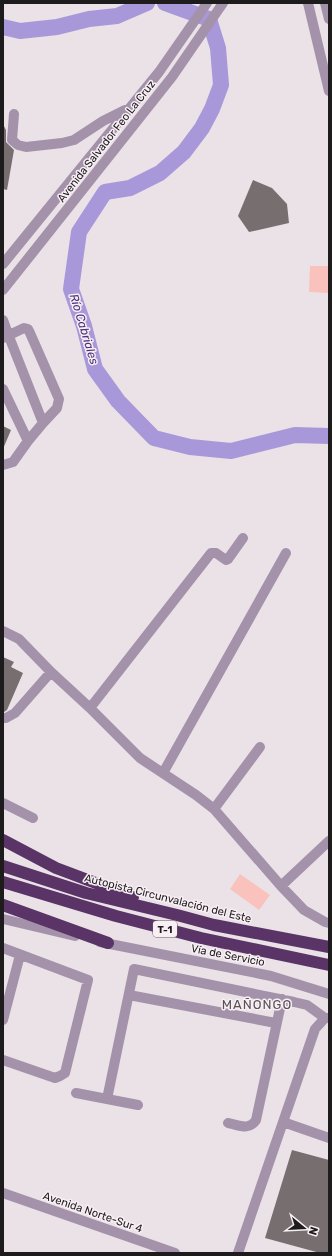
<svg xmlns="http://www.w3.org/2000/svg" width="332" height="1256" viewBox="0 0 332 1256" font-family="Rubik,sans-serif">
<rect width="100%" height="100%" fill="#eae2e7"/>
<path fill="#f9c2bd" d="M 310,266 L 329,266 L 329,293 L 309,292 Z
M 240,874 L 270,895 L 259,910 L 230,889 Z"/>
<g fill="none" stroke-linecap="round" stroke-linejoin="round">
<path stroke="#a898d9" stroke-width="16" d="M 165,3 L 209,19 L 218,48 L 221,85 L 212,109 L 202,128 L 184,152 L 160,173 L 130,188 L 105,192 L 79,232 L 71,289 L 84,326 L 95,369 L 118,401 L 154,438 L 190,447 L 231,451 L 295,435 L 329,436
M 3,27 L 20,31 L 57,27 L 89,19 L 117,16 L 147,3"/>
</g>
<path fill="#776e70" d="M 3,124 L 6,130 L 6,142 L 14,150 L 7,190 L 3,189 Z
M 253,180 L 272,188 L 287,204 L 289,223 L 249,232 L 238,216 Z
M 3,426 L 11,430 L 3,449 Z
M 3,657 L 14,662 L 11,667 L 23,673 L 7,710 L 4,712 L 3,712 Z
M 292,1150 L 329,1160 L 329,1253 L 320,1253 L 265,1238 Z"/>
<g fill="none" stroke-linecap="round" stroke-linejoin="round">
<path stroke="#a492ab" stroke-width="10" d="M 308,3 L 329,91
M 325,3 L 329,19
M 14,114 L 12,140 L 18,145 L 26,147 L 62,143 L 74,140 L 103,121 L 125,110
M 3,264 L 159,72 L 207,3
M 3,290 L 172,77 L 223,3
M 3,320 L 8,334 L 43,423 L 57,408 L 59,399 L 30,333 L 28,329 L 24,328 L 3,338
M 3,389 L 28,441
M 3,465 L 13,462 L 28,441 L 43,423
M 3,631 L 19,639 L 51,672 L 90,708 L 140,758 L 196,795 L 214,809 L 281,886 L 304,910 L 325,922 L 329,923
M 90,708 L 211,553 L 216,553 L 226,560 L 228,559 L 243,538
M 3,718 L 6,718 L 15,713 L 51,672
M 163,773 L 286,553
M 3,803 L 33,818
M 214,809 L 260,747
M 281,886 L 329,841
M 3,919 L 75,936
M 100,942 L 271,976 L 329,994
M 3,948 L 88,980 L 65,1073 L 60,1076 L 55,1078 L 3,1060
M 129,995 L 276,1023
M 3,1020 L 20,955
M 76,1093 L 138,1105
M 107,1099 L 134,969 L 294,1002 L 307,1005 L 325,1018
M 283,1122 L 329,1138
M 228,1123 C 239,1125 249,1131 256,1120 L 282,999
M 3,1193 L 175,1253
M 238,1253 L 315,1029 L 325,1018 L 329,1018"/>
<path stroke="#5a3467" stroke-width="12" d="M 3,840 L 56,868 L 133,897
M 3,866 L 86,893 L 177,915 L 214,925 L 329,947
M 3,882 L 116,916 L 201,938 L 329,965
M 3,905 L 108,943"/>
</g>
<g text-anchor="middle" stroke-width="3" stroke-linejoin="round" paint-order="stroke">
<rect fill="#f8eff4" stroke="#5f5b5e" stroke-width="1" x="153" y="921" width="24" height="16" rx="3"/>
<g font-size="10" font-weight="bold" fill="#1e1b1d">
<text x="165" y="933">T-1</text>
</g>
<g font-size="11" fill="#1e1b1d" stroke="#f8eff4">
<text transform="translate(106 141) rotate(-52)" y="4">Avenida Salvador Feo La Cruz</text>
<text transform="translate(168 898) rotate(14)" y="4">Autopista Circunvalación del Este</text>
<text transform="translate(228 955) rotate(11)" y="4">Vía de Servicio</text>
<text transform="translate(93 1212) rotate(19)" y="4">Avenida Norte-Sur 4</text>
</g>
<g font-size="12" font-style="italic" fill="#4a317d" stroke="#f8eff4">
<text transform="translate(84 329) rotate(73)" y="4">Río Cabriales</text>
</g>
<g font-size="13" letter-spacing="1" fill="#585155" stroke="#f8eff4">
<text x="257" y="1009">MAÑONGO</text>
</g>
</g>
<rect width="332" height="1256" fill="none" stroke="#1e1b1d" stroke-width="8"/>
<g transform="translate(304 1228) rotate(108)" stroke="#f8eff4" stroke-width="3" paint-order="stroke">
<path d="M0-3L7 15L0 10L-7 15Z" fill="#1e1b1d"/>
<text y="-6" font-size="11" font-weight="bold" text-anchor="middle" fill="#1e1b1d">N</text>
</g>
</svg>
